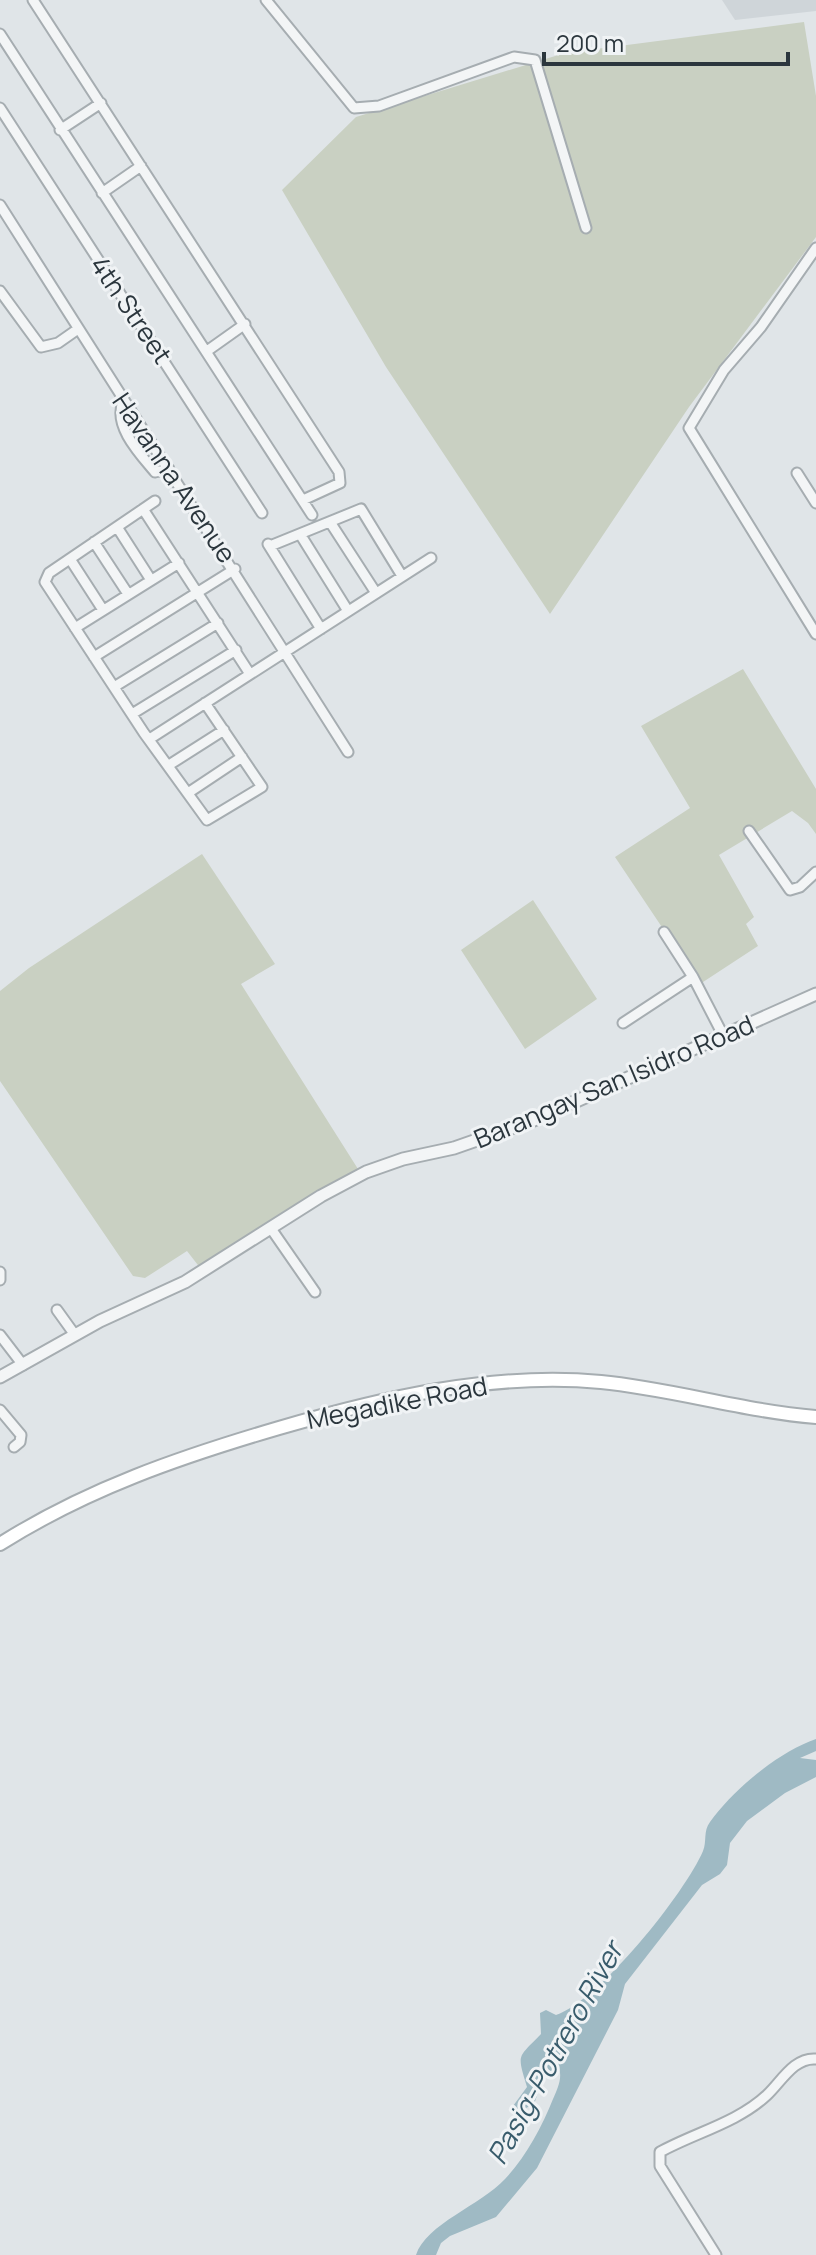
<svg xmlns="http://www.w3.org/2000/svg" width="816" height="2255" viewBox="0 0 816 2255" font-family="Manrope,sans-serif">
<rect width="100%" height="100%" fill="#e0e5e8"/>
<path fill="#cfd5d9" d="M 722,0 L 816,0 L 816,11 L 735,20 Z"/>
<path fill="#c9d0c2" d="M 804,22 L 816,96 L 816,237 L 689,407 L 550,614 L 386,367 L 282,190 L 356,117 L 565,53 Z
M 743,669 L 816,789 L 816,834 L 808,823 L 792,811 L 719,855 L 754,917 L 746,924 L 758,946 L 700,984 L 615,857 L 690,808 L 641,726 Z
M 202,854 L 275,964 L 241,984 L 358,1169 L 201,1269 L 187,1251 L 145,1278 L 133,1276 L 0,1081 L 0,991 L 29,968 Z
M 533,900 L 597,999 L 525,1049 L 461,950 Z"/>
<path fill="#9fbac4" d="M 816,1739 L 816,1751 L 800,1758 L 816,1760 L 816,1777 L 785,1793 L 747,1821 L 730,1843 L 727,1865 L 720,1874 L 702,1885 L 625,1984 L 618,2010 L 537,2168 L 496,2217 L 450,2236 L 441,2243 L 436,2255 L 416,2255 C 426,2224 481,2205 505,2179 C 525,2158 542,2127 553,2099 C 558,2088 564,2075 557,2064 L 541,2085 L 534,2104 L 520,2111 L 513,2106 L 527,2087 C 517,2053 517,2059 541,2034 L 540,2013 L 546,2010 L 556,2015 C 599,2001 685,1893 703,1851 C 707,1842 703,1831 710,1822 C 733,1790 778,1752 816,1739 Z"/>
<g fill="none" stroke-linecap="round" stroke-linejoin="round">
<g stroke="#a6adb1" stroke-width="13">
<path id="minor" d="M 33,0 L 339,472 L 340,483 L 303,500
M 266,0 L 354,108 L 379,106 L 514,57 L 535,60 L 586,228
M 0,34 L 312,515
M 0,108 L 262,513
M 60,130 L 101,103
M 102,193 L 141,166
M 0,205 L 348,752
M 816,248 L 761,327 L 724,370 L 689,428 L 816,634
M 0,291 L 41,347 L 58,343 L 78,329
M 207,351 L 245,324
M 123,402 C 113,426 140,454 155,472 L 169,469
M 797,473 L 816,503
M 155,501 L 49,573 L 45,582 L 144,733 L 207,820 L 262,787 L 205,703
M 143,509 L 250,674
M 330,522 L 376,593
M 117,527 L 151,580
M 300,534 L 348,611
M 94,542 L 128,594
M 268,544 L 321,629
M 270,546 L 361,509 L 402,576
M 70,559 L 103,610
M 75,628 L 179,563
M 94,657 L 235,569
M 114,687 L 218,623
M 132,714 L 236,650
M 151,738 L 431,558
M 169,765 L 224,730
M 188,793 L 242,757
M 749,831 L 790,890 L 800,887 L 816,872
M 664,932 L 693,977 L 724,1037
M 623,1023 L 693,977
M 272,1230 L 315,1292
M 0,1272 L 0,1280
M 57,1310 L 75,1335
M 0,1335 L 23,1365
M 0,1410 L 21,1435 L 20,1442 L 14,1447
M 716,2255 L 660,2166 L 660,2152 C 694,2133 737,2123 767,2095 C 781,2082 794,2057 816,2059"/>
</g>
<g stroke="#a6adb1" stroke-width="15">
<path id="tertiary" d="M 0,1377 L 100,1321 L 185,1282 L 321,1196 L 366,1172 L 403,1159 L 454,1148 L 534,1120 L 816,994"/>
</g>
<g stroke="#a6adb1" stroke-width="16">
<path id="secondary" d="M 0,1544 C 87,1489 180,1457 279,1428 C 382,1398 492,1372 601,1382 C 673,1389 743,1411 816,1417"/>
</g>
<use href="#minor" stroke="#f3f5f6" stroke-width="9"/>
<use href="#tertiary" stroke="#f3f5f6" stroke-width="11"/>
<use href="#secondary" stroke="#fff" stroke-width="12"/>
</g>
<g text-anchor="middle" stroke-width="6" stroke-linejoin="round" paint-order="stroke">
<g font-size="26" fill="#2b363d" stroke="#f0f3f5">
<text transform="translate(131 310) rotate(56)" y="9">4th Street</text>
<text transform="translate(174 478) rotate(56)" y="9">Havanna Avenue</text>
<text transform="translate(614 1082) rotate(-23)" y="9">Barangay San Isidro Road</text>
<text transform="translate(397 1403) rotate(-11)" y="9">Megadike Road</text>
</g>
<g font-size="28" font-style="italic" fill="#395c6c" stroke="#f0f3f5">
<text transform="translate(555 2053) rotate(-61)" y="10">Pasig-Potrero River</text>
</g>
</g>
<path d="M544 52v12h244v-12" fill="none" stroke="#2b363d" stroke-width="4"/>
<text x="556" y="52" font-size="24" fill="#2b363d" stroke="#f0f3f5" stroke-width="6" paint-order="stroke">200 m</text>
</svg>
